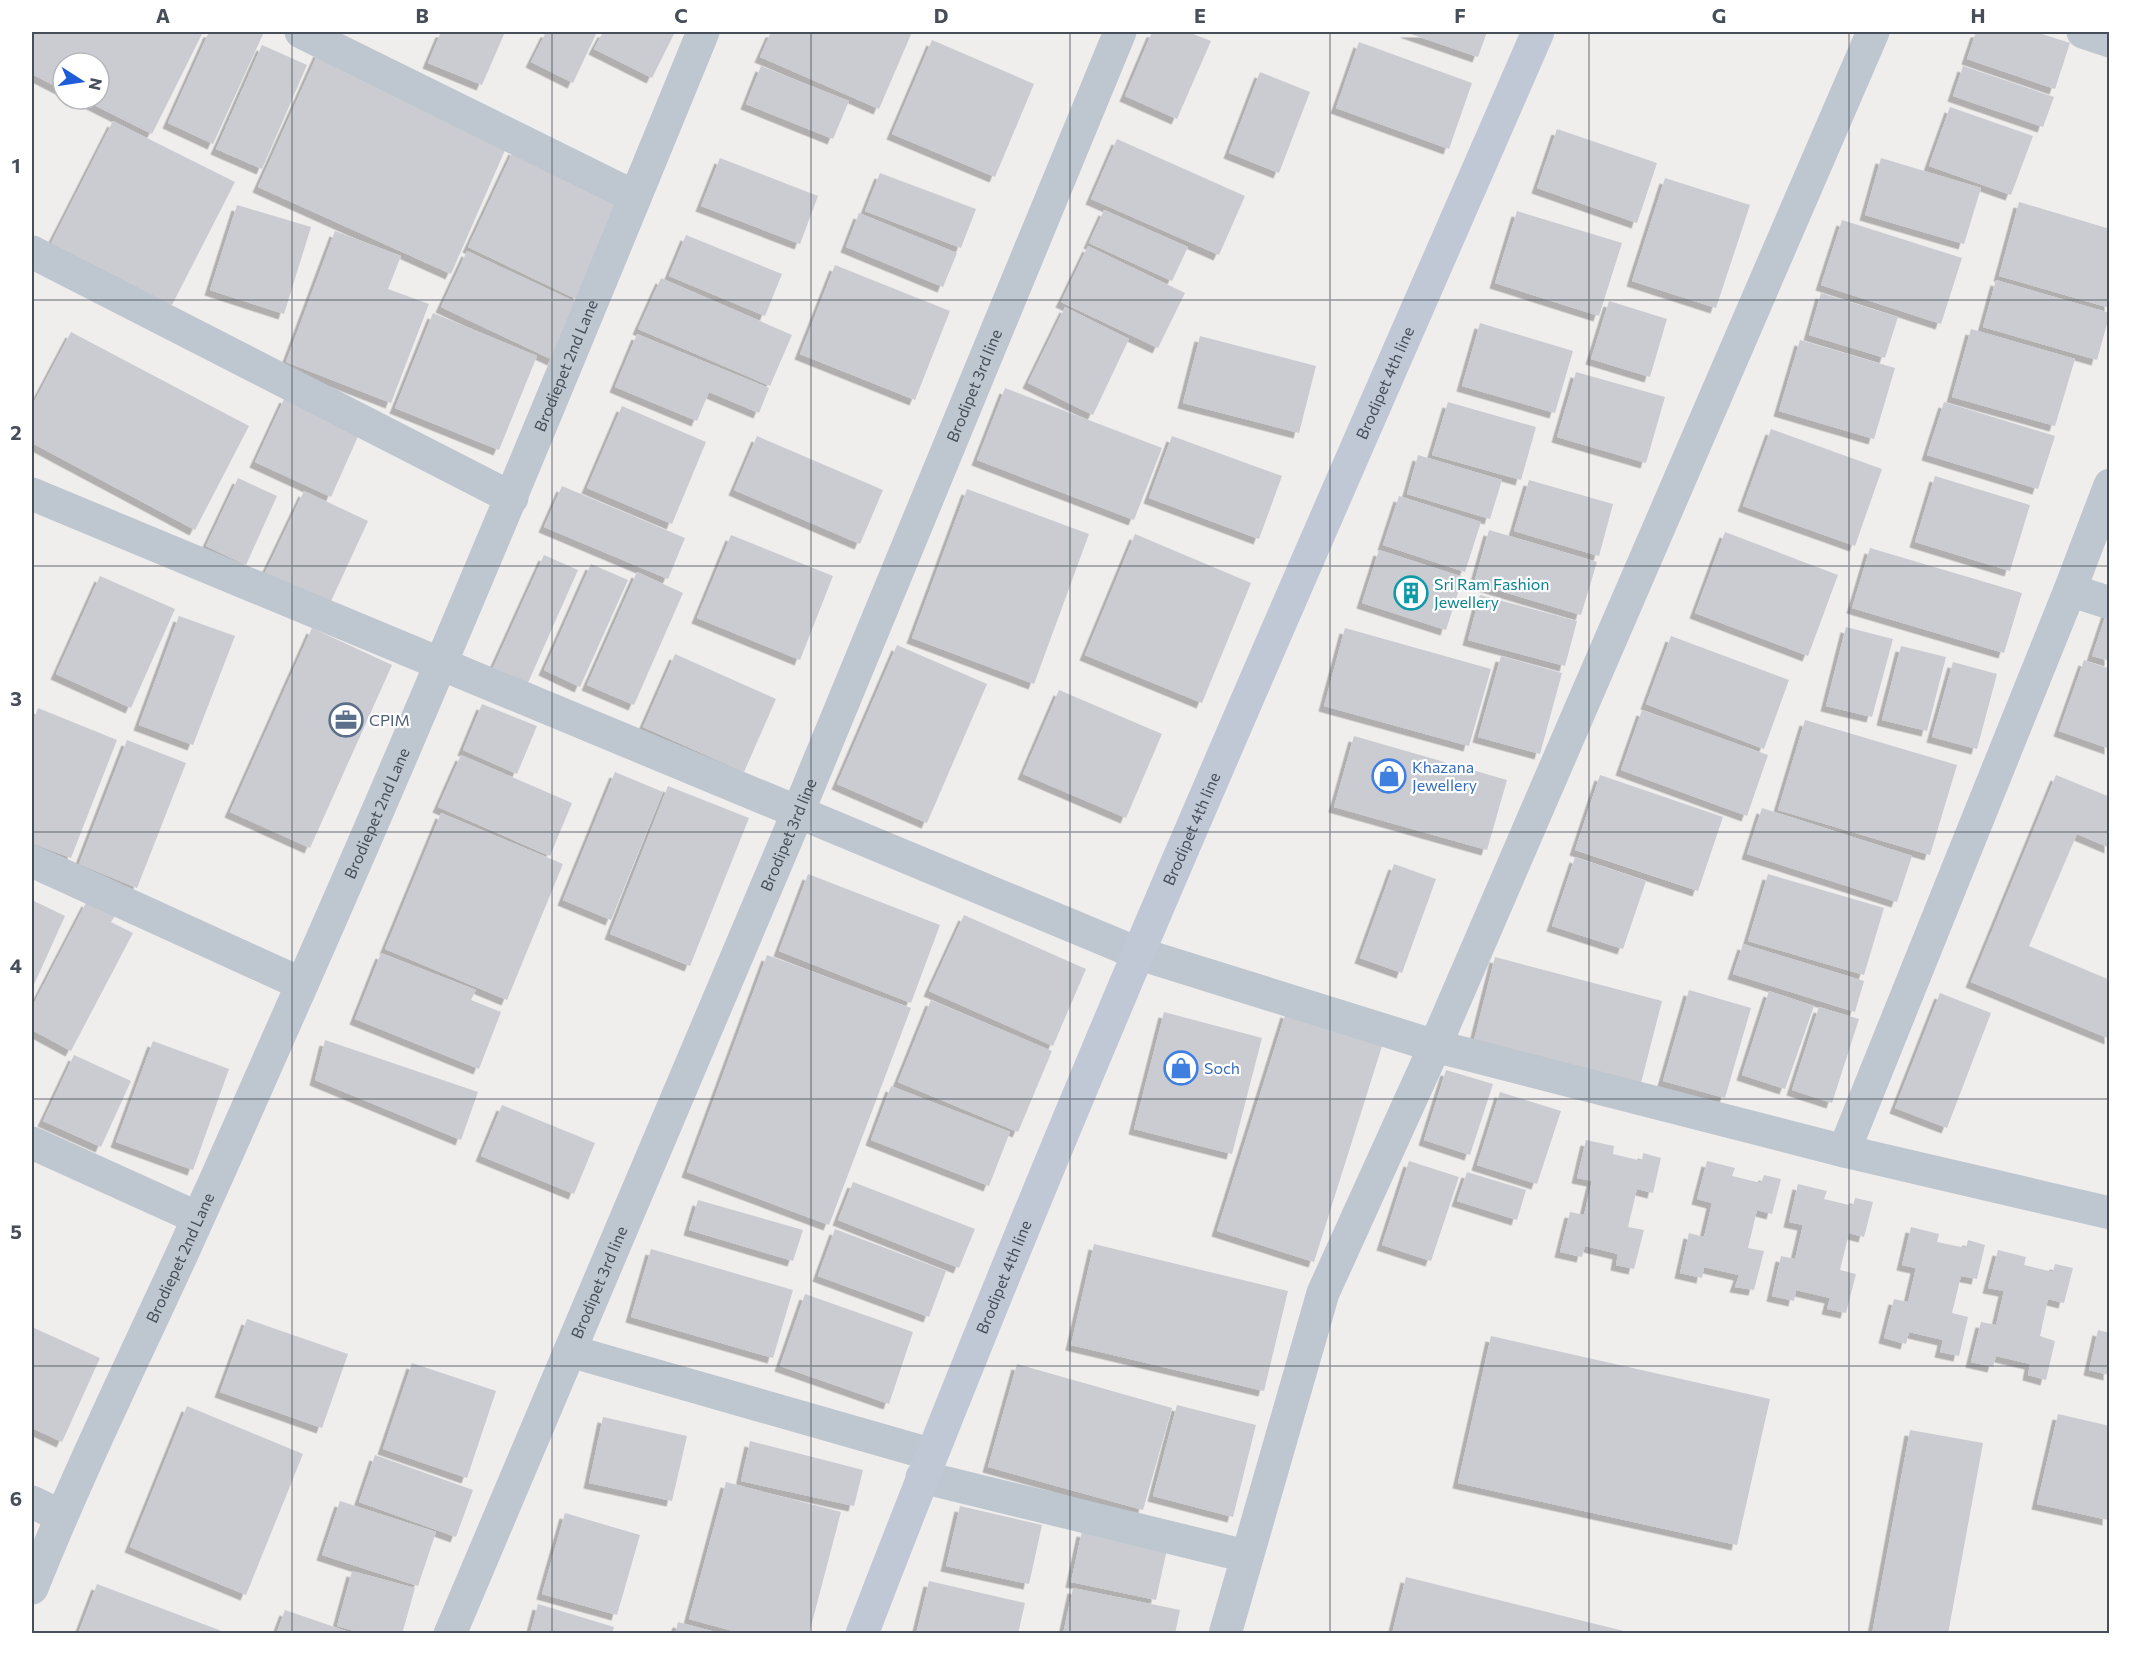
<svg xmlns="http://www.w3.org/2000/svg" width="2141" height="1665" viewBox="0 0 2141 1665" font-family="Commissioner,sans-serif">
<defs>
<filter id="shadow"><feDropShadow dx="-5.5" dy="5.5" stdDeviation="0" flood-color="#0004"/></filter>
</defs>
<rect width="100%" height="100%" fill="#f0eded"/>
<path fill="#caccd2" filter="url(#shadow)" d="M 32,32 L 203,32 L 152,134 L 82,99 L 99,99 L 99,63 L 63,63 L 63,90 L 32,74 Z
M 209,32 L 264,32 L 213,144 L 168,123 Z
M 441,32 L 505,32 L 482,85 L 428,63 Z
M 546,32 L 597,32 L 573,83 L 531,62 Z
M 603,32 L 675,32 L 652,78 L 594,49 Z
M 771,32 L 912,32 L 879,109 L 760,57 Z
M 1152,32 L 1188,32 L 1211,41 L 1177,119 L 1125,96 Z
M 1405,32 L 1487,32 L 1478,57 Z
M 1976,32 L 2036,32 L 2070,43 L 2055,89 L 1967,59 Z
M 932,40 L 1034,84 L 995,177 L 892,134 Z
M 1359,42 L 1472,83 L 1449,149 L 1336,108 Z
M 262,45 L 307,65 L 262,169 L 216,149 Z
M 319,51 L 509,141 L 451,274 L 258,187 Z
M 761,66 L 849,101 L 833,139 L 746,104 Z
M 1963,66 L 2054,97 L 2043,127 L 1953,96 Z
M 1260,72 L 1310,92 L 1279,173 L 1229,153 Z
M 1950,107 L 2033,136 L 2011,195 L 1929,166 Z
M 113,121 L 235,182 L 172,305 L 51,243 Z
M 1557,129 L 1657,163 L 1637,223 L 1537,188 Z
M 1117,139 L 1245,196 L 1219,255 L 1091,199 Z
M 514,149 L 626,201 L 576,299 L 468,247 Z
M 720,158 L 818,196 L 800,244 L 701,206 Z
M 1881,158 L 1981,188 L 1964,244 L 1865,215 Z
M 880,173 L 976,209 L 961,248 L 865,211 Z
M 1665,178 L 1750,205 L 1716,308 L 1632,281 Z
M 2019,202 L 2110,229 L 2110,308 L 1999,276 Z
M 237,205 L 311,227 L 284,314 L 210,290 Z
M 1104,210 L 1188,247 L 1172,281 L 1089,243 Z
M 1517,211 L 1622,243 L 1599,316 L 1495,283 Z
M 859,213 L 957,253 L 943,287 L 846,247 Z
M 1842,220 L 1962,258 L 1941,324 L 1821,285 Z
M 335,231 L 401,256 L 388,289 L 429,304 L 391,403 L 286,362 Z
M 686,235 L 782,274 L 765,316 L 669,276 Z
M 1088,246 L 1185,293 L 1158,348 L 1061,302 Z
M 467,251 L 580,304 L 553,360 L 441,307 Z
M 835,265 L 950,311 L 915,400 L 800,354 Z
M 661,278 L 792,335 L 770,386 L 638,329 Z
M 1996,280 L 2110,313 L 2097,360 L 1983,327 Z
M 1821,293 L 1898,317 L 1885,358 L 1809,335 Z
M 1609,301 L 1667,319 L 1650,377 L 1591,359 Z
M 1065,307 L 1129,339 L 1093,415 L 1028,383 Z
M 433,313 L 537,356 L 499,450 L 395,408 Z
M 1480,323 L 1573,351 L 1555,413 L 1462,386 Z
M 1971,329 L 2075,359 L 2055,426 L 1952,397 Z
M 71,332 L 249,426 L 195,530 L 32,443 L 32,406 Z
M 637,334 L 769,388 L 759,413 L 709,392 L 697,421 L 615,387 Z
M 1200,336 L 1316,366 L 1299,433 L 1183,403 Z
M 1800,340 L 1895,368 L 1874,439 L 1779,411 Z
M 1576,372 L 1665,397 L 1646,463 L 1557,437 Z
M 1005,388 L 1162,448 L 1134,520 L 977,460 Z
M 285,397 L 360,432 L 331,497 L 255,462 Z
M 1448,402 L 1536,427 L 1521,480 L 1432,455 Z
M 1944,402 L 2055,436 L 2038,489 L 1927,455 Z
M 622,406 L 706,442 L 672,524 L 587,488 Z
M 1771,429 L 1882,469 L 1855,546 L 1743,506 Z
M 757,436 L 883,490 L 860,544 L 734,490 Z
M 1172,436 L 1282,476 L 1259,539 L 1149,498 Z
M 1418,455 L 1502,480 L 1490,519 L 1407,494 Z
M 1935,476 L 2030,505 L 2010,571 L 1915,542 Z
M 238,478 L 277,496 L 246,565 L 206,546 Z
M 1529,480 L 1613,504 L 1599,556 L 1514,531 Z
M 562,486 L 685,538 L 668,579 L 544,527 Z
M 967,489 L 1089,534 L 1034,684 L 912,638 Z
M 304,491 L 368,521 L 326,612 L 261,581 Z
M 1399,496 L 1481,522 L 1465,572 L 1383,545 Z
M 1489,530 L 1597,562 L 1581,615 L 1474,583 Z
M 1725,532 L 1838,575 L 1808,656 L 1695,613 Z
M 1135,534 L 1251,583 L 1202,703 L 1085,655 Z
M 731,535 L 833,576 L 800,660 L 697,618 Z
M 1870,548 L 2022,593 L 2004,653 L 1852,608 Z
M 1379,550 L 1463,577 L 1446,630 L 1362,603 Z
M 544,555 L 578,570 L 527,685 L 492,670 Z
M 591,564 L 628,580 L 580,687 L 544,670 Z
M 637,572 L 683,593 L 634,705 L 587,685 Z
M 100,576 L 175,609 L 131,708 L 56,674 Z
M 1480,595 L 1577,621 L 1565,666 L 1468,640 Z
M 2109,605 L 2110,605 L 2110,661 L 2092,656 Z
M 179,616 L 235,636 L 193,745 L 139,725 Z
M 1846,627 L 1893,639 L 1872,717 L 1826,706 Z
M 312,628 L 392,665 L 310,848 L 230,812 Z
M 1345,628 L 1491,669 L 1469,746 L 1324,706 Z
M 1671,636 L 1789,680 L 1764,749 L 1646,704 Z
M 897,645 L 987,684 L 927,823 L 837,784 Z
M 1901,646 L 1946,657 L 1927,731 L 1882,720 Z
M 675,654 L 776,699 L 744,772 L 643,727 Z
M 1501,656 L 1562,673 L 1540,754 L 1478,737 Z
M 2084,660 L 2110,669 L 2110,749 L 2059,731 Z
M 1953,662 L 1997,674 L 1977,749 L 1932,737 Z
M 1059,690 L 1162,734 L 1126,818 L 1023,774 Z
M 482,704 L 537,726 L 517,774 L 463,750 Z
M 38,708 L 117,740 L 71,858 L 32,843 L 32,724 Z
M 1642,710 L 1768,755 L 1747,816 L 1621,770 Z
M 1805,720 L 1957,765 L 1930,855 L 1778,810 Z
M 1354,736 L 1507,780 L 1487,850 L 1334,807 Z
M 127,740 L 186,763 L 137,888 L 79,864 Z
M 461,755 L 572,803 L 550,856 L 438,807 Z
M 615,772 L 663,792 L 611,920 L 563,900 Z
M 1600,775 L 1723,817 L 1698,891 L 1575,850 Z
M 2056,775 L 2110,797 L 2110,848 L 2077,834 L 2029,946 L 2110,980 L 2110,1039 L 1971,982 Z
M 668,786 L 749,818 L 690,966 L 610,934 Z
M 1762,808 L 1912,856 L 1897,902 L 1747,854 Z
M 441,813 L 563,864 L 507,1000 L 385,949 Z
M 1575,857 L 1646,881 L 1623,949 L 1552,926 Z
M 1394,864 L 1436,879 L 1402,973 L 1360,958 Z
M 808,874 L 940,925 L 911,1003 L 779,951 Z
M 1768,874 L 1884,908 L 1864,975 L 1748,941 Z
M 32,900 L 65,916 L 32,989 Z
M 87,901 L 115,916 L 111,922 L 133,933 L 71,1051 L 32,1030 L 32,1007 Z
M 964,915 L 1086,969 L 1053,1046 L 929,991 Z
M 1743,944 L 1864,981 L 1855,1012 L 1733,974 Z
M 381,953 L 476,990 L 471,1000 L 501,1012 L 479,1069 L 355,1019 Z
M 767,955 L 911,1008 L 829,1225 L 687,1172 Z
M 1495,957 L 1662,1001 L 1641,1083 L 1474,1040 Z
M 1689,990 L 1751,1008 L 1725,1098 L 1663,1081 Z
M 1769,991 L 1814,1006 L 1785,1089 L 1742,1075 Z
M 1940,993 L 1991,1013 L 1947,1128 L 1895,1108 Z
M 931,1000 L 1052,1051 L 1018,1132 L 898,1082 Z
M 1819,1007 L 1859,1019 L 1832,1103 L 1792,1090 Z
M 1164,1012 L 1262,1038 L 1232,1154 L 1134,1129 Z
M 1286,1012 L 1383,1043 L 1314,1262 L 1217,1231 Z
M 325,1040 L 478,1092 L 461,1140 L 315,1080 Z
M 153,1041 L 229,1069 L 193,1170 L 116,1142 Z
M 74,1055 L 131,1081 L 101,1147 L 43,1121 Z
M 1446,1070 L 1493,1084 L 1470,1155 L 1424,1140 Z
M 891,1086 L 1010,1132 L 989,1186 L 871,1140 Z
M 1500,1092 L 1561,1111 L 1537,1184 L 1477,1165 Z
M 502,1105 L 595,1143 L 574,1194 L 481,1156 Z
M 1586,1140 L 1614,1146 L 1613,1154 L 1642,1161 L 1643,1153 L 1661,1158 L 1653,1193 L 1637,1189 L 1628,1227 L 1644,1230 L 1634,1269 L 1616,1265 L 1618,1254 L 1585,1246 L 1582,1257 L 1560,1252 L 1570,1212 L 1584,1215 L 1592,1181 L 1577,1178 Z
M 1409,1161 L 1459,1177 L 1431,1261 L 1382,1245 Z
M 1707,1161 L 1735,1168 L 1732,1176 L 1761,1183 L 1764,1175 L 1781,1179 L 1772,1214 L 1757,1210 L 1748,1248 L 1764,1251 L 1754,1290 L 1735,1287 L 1739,1275 L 1704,1267 L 1702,1278 L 1680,1273 L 1689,1233 L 1704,1237 L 1712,1203 L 1697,1199 Z
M 1467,1172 L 1526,1190 L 1517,1220 L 1457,1201 Z
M 853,1182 L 975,1229 L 959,1268 L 838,1220 Z
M 1798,1184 L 1827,1191 L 1824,1199 L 1853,1206 L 1855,1198 L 1873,1202 L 1864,1237 L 1849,1233 L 1840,1270 L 1856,1274 L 1846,1313 L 1827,1309 L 1830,1298 L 1796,1290 L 1794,1301 L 1772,1296 L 1781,1256 L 1795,1259 L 1803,1225 L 1789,1222 Z
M 698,1200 L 803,1230 L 793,1261 L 689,1230 Z
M 1911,1227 L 1939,1234 L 1937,1242 L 1966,1248 L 1968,1240 L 1985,1245 L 1977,1279 L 1961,1276 L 1952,1313 L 1968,1317 L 1959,1356 L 1940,1352 L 1943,1340 L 1909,1332 L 1906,1344 L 1884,1338 L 1894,1299 L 1908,1302 L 1916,1268 L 1902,1265 Z
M 835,1229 L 946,1271 L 929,1317 L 818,1276 Z
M 1094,1244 L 1288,1291 L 1264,1391 L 1071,1345 Z
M 651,1249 L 793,1290 L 773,1358 L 631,1317 Z
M 1998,1250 L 2026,1257 L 2024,1265 L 2053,1272 L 2055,1264 L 2073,1268 L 2064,1303 L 2048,1299 L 2040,1336 L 2055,1341 L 2046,1380 L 2028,1375 L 2030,1364 L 1996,1356 L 1993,1367 L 1971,1362 L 1981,1322 L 1996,1325 L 2004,1291 L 1988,1288 Z
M 805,1294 L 913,1332 L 889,1404 L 780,1366 Z
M 247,1319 L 348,1354 L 322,1428 L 220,1392 Z
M 32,1327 L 100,1358 L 62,1442 L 32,1428 Z
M 2098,1330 L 2110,1333 L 2109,1375 L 2089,1370 Z
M 1491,1336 L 1770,1399 L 1737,1545 L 1458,1483 Z
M 412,1363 L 496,1391 L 467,1478 L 383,1449 Z
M 1017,1364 L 1172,1408 L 1143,1510 L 988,1467 Z
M 1177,1405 L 1256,1425 L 1233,1517 L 1153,1496 Z
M 187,1406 L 303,1454 L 246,1595 L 130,1547 Z
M 2058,1414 L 2110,1426 L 2108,1520 L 2037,1504 Z
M 603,1417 L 687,1436 L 672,1501 L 589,1483 Z
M 1910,1430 L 1983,1443 L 1948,1634 L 1872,1634 Z
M 750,1441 L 863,1470 L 854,1506 L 741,1481 Z
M 375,1455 L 473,1490 L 456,1537 L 359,1502 Z
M 726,1482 L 841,1512 L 809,1634 L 744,1634 L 689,1619 Z
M 340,1501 L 436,1532 L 418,1586 L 322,1555 Z
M 960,1506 L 1042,1525 L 1029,1584 L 946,1566 Z
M 565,1513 L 640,1535 L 617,1615 L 542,1594 Z
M 1082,1531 L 1167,1549 L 1156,1600 L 1071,1582 Z
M 352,1571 L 415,1588 L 402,1634 L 365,1634 L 337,1626 Z
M 1406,1577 L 1632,1633 L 1632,1634 L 1392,1634 Z
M 929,1581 L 1025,1603 L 1018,1634 L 916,1634 Z
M 97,1584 L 227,1633 L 227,1634 L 78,1634 Z
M 1073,1588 L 1180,1610 L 1175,1634 L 1063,1634 Z
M 538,1604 L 614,1627 L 612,1634 L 530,1634 Z
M 285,1610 L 352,1633 L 352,1634 L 276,1634 Z
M 678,1622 L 719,1633 L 719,1634 L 675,1634 Z"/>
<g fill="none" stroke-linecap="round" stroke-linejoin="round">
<g stroke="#bec6cf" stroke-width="33">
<path d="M 301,32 L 635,197"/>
<path d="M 2083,32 L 2110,41"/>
<path d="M 32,252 L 512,498"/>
<path d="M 32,494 L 1137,953 L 1435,1046 L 1844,1151 L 2110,1213"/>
<path d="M 2070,590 L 2110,603"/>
<path d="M 32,861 L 302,984"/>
<path d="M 32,1143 L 198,1218"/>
<path d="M 1844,1151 L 2070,590 L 2110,485"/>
<path d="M 570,1351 L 930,1454"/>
<path d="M 922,1477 L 1246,1556"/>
<path d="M 32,1502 L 61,1516"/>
<path id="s1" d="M 32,1588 C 77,1475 131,1365 182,1254 C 222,1166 261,1078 300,989 C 440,672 572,352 703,32"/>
<path id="s2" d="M 450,1634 L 798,812 L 1120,32"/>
<path d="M 1225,1634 L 1323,1293 L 1435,1046 L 1873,32"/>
</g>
<path stroke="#c0c8d6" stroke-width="33" id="s3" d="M 862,1634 C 1070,1092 1307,563 1538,32"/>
</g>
<path fill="none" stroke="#464e5a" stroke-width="1.5" stroke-opacity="0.55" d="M 292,32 L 292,1634M 552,32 L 552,1634M 811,32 L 811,1634M 1070,32 L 1070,1634M 1330,32 L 1330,1634M 1589,32 L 1589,1634M 1849,32 L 1849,1634M 32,300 L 2110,300M 32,566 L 2110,566M 32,832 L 2110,832M 32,1099 L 2110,1099M 32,1366 L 2110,1366"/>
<defs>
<g id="building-ring" transform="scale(1.725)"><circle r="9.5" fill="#fff" stroke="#0f9aa8" stroke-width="1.5"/><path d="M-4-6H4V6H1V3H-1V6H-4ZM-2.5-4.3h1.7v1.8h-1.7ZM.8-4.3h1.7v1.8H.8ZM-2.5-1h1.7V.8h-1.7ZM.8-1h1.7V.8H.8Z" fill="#0f9aa8"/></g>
<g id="office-ring" transform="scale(1.725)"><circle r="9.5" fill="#fff" stroke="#5c6f8a" stroke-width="1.5"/><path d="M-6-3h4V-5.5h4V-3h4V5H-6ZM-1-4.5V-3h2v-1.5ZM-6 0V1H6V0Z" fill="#5c6f8a"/></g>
<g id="shop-ring" transform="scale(1.725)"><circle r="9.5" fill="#fff" stroke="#3f7fe0" stroke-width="1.5"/><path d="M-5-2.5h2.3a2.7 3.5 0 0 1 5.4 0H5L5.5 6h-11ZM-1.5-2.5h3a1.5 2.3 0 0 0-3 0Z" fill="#3f7fe0"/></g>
</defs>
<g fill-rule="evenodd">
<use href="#building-ring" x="1411" y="593"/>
<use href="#office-ring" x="346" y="720"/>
<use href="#shop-ring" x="1389" y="776"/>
<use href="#shop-ring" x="1181" y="1068"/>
</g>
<g text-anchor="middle" stroke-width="4.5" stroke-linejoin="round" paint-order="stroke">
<g font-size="16" fill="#464e5a" stroke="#fff">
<text dy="6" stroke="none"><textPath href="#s1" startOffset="1334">Brodiepet 2nd Lane</textPath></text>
<text dy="6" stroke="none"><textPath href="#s3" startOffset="1356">Brodipet 4th line</textPath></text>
<text dy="6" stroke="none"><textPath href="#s2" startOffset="1354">Brodipet 3rd line</textPath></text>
<text dy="6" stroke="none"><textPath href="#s1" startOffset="848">Brodiepet 2nd Lane</textPath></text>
<text dy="6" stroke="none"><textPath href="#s3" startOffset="870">Brodipet 4th line</textPath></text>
<text dy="6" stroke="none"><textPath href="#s2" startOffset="868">Brodipet 3rd line</textPath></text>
<text dy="6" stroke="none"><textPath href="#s1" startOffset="362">Brodiepet 2nd Lane</textPath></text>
<text dy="6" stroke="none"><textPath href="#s3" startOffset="384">Brodipet 4th line</textPath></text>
<text dy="6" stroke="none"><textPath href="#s2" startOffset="382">Brodipet 3rd line</textPath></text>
</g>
<g font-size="16" fill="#0d838f" stroke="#fff" text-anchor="start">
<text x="1434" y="590">Sri Ram Fashion<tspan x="1434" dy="18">Jewellery</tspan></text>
</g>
<g font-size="16" fill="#4e5e75" stroke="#fff" text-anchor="start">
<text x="369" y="726">CPIM</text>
</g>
<g font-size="16" fill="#366cbe" stroke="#fff" text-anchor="start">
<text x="1412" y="773">Khazana<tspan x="1412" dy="18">Jewellery</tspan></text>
<text x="1204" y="1074">Soch</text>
</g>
</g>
<rect width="2141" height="1665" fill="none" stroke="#ffffff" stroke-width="66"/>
<g transform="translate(81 81) rotate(102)"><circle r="28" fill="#ffffff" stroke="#b5b8bd" stroke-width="1.5"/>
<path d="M0-4.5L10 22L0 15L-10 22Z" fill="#1e5cd9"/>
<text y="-9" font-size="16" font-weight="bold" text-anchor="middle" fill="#464e5a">N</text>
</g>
<rect x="33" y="33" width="2075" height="1599" fill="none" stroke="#464e5a" stroke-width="2"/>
<g font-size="20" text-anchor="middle" font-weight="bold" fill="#464e5a">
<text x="163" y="23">A</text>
<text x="422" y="23">B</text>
<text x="681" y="23">C</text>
<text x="941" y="23">D</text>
<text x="1200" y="23">E</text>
<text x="1460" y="23">F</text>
<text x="1719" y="23">G</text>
<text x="1978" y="23">H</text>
<text x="16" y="173">1</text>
<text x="16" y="440">2</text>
<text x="16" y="706">3</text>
<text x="16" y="973">4</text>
<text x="16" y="1239">5</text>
<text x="16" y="1506">6</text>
</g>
</svg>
